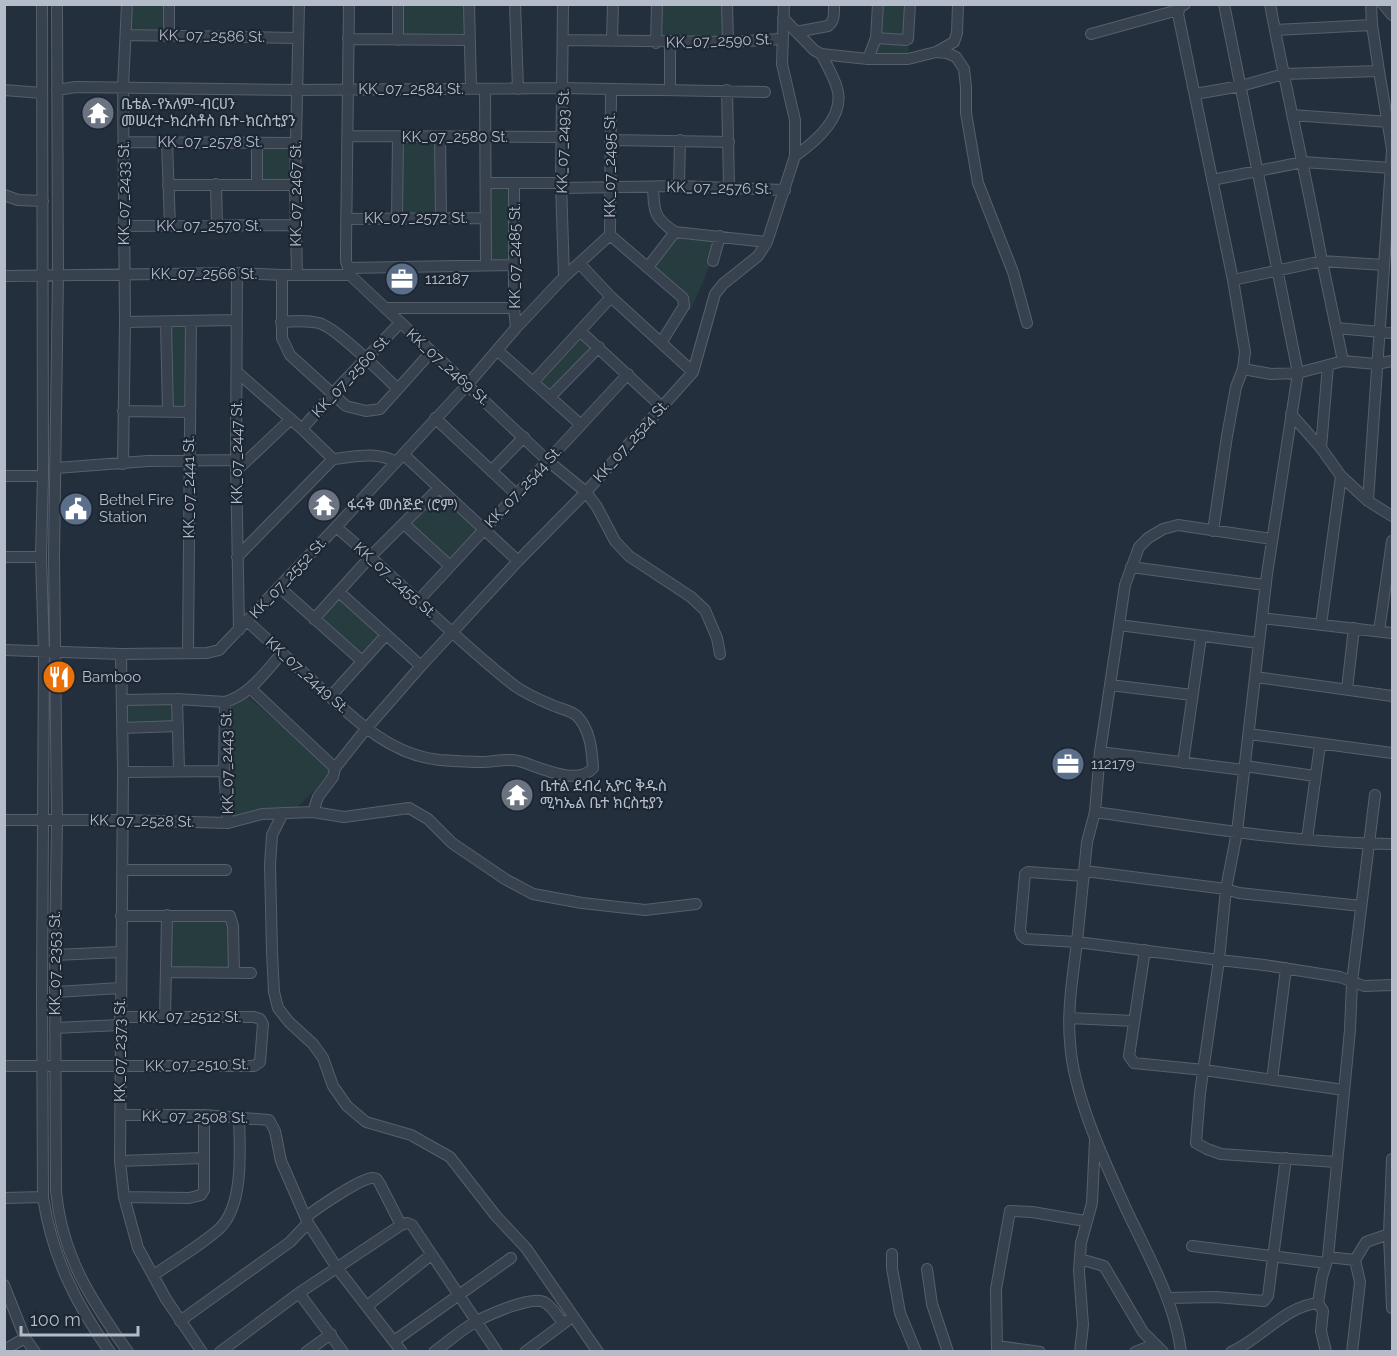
<svg xmlns="http://www.w3.org/2000/svg" width="1397" height="1356" viewBox="0 0 1397 1356" font-family="Raleway,'Noto Sans Ethiopic',sans-serif">
<rect width="100%" height="100%" fill="#242f3e"/>
<path fill="#263c3f" d="M 127,5 L 169,5 L 169,36 L 126,35 Z
M 398,5 L 469,5 L 469,40 L 398,40 Z
M 657,5 L 727,5 L 728,42 L 656,43 Z
M 878,5 L 911,5 L 908,61 L 874,59 Z
M 398,137 L 440,137 L 441,219 L 397,218 Z
M 257,143 L 295,143 L 295,185 L 257,183 Z
M 486,183 L 514,185 L 514,265 L 486,264 Z
M 675,232 L 720,236 L 704,280 L 690,311 L 648,267 Z
M 191,321 L 190,412 L 168,412 L 166,322 Z
M 580,331 L 599,347 L 550,397 L 534,381 Z
M 439,488 L 484,529 L 450,566 L 404,524 Z
M 339,592 L 386,635 L 362,661 L 314,619 Z
M 247,696 L 332,769 L 315,790 L 292,812 L 224,825 L 222,706 L 235,704 Z
M 177,699 L 178,726 L 122,728 L 123,700 Z
M 167,915 L 230,916 L 234,973 L 166,972 Z"/>
<g fill="none" stroke-linecap="round" stroke-linejoin="round">
<g stroke="#565f6c" stroke-width="12">
<path id="minor" d="M 42,4 L 43,476 L 41,557 L 44,653 L 42,995 L 43,1197 C 52,1256 75,1303 110,1352
M 57,4 L 58,274 L 54,556 L 57,820 L 55,955 L 56,1191 C 62,1256 91,1300 128,1352
M 169,4 L 169,36
M 349,4 L 346,245 L 346,261 L 350,275 L 548,461 L 586,492 L 597,507 L 615,541 L 629,556 L 691,597 L 705,610 L 717,638 L 720,654
M 398,4 L 398,40
M 469,4 L 471,88
M 515,4 L 518,89
M 563,4 L 561,183 L 564,277
M 727,4 L 728,42
M 1185,4 L 1180,7 L 1178,14 L 1233,280 L 1245,352 L 1243,369 L 1271,374 L 1298,373 L 1343,361 L 1376,364 L 1392,361
M 1224,4 L 1298,373 L 1267,574 L 1237,832 L 1226,889 L 1219,960 L 1077,942 L 1087,842 L 1095,812 L 1100,752 L 1244,770
M 1270,4 C 1286,90 1306,175 1322,261 L 1384,265
M 1371,4 L 1372,25 L 1379,71
M 1383,4 L 1392,15
M 783,18 L 814,50 L 821,54 L 868,59 L 908,59 L 936,52 L 947,53 L 956,57 L 964,69 L 966,87 L 966,113 L 978,183 L 1013,272 L 1027,323
M 1275,30 L 1372,25
M 796,32 L 828,26 C 835,21 834,13 834,4
M 1091,34 L 1178,10
M 126,35 L 297,38
M 876,38 L 906,40 L 908,39 L 910,4
M 348,39 L 469,40
M 563,40 L 728,42 L 782,39
M 612,41 L 613,4
M 656,43 L 657,4
M 936,52 L 954,42 L 957,33 L 958,4
M 868,59 L 876,38 L 878,4
M 485,89 L 486,264
M 670,89 L 670,43
M 4,90 L 42,93
M 57,90 L 76,87 L 296,90 L 563,88 L 765,92
M 727,90 L 729,187
M 1195,94 L 1241,86 L 1283,74 L 1379,71 L 1392,149
M 1292,115 L 1389,122
M 348,136 L 562,137
M 440,137 L 441,219
M 610,140 L 729,142
M 124,142 L 295,143
M 167,142 L 170,226
M 795,156 C 815,142 846,117 837,88 C 834,77 827,65 821,54
M 1212,180 L 1303,162 L 1392,168
M 257,183 L 257,143
M 486,183 L 561,183
M 216,184 L 217,226
M 168,185 L 295,185
M 514,185 L 514,308 L 516,328
M 679,186 L 680,140
M 653,187 C 654,212 654,218 675,232
M 562,188 L 679,186 L 785,190
M 4,195 L 18,200 L 43,201
M 397,218 L 398,137
M 346,219 L 486,218
M 123,226 L 295,225
M 610,235 L 683,298 L 684,306 L 661,343
M 610,235 L 611,90
M 713,261 L 720,236
M 579,263 L 611,297 L 693,372
M 648,267 L 675,232 L 767,242
M 348,268 L 514,265
M 237,273 L 236,460 L 239,630
M 282,275 L 282,338 L 290,355 L 346,406 L 366,411 L 380,409 L 431,352
M 297,275 L 295,185 L 299,4
M 4,276 L 237,273 L 282,275 L 350,275
M 1233,280 L 1322,261 L 1343,361
M 385,308 L 514,308
M 125,322 L 235,320
M 166,322 L 168,412
M 281,322 C 294,321 307,320 319,323 C 337,328 383,375 398,389
M 1336,328 L 1392,333
M 580,331 L 662,407
M 497,350 L 580,424
M 237,372 L 302,429 L 333,459
M 534,381 L 611,297
M 550,397 L 599,347
M 123,411 L 190,412
M 1291,414 L 1321,448 L 1341,476 L 1368,501 L 1392,516
M 435,418 L 515,493
M 302,429 L 333,393 L 400,323
M 1321,448 L 1328,365
M 403,454 L 518,561
M 333,459 C 355,457 376,451 396,462
M 123,464 L 125,322 L 123,87 L 127,4
M 56,468 L 148,461 L 236,460
M 236,471 L 291,419
M 491,471 L 524,437
M 4,476 L 43,476
M 1368,501 L 1392,150
M 404,524 L 450,566
M 1213,531 L 1227,436 L 1236,387 L 1243,369
M 4,557 L 41,557
M 237,557 L 333,459
M 1131,567 L 1265,585
M 279,587 L 362,661
M 339,592 L 421,666
M 418,601 L 628,374
M 1262,618 L 1392,633
M 314,619 L 371,556 L 439,488
M 247,621 C 270,642 293,663 316,684 C 352,717 389,755 440,760 C 454,761 468,762 482,762 C 493,762 507,758 519,761 C 537,766 577,787 593,768 C 592,750 590,729 577,716 C 571,710 560,709 552,705 C 540,700 526,694 515,686 C 452,637 397,578 336,527
M 1119,625 L 1258,643
M 1321,625 L 1341,476
M 1379,631 L 1392,541
M 4,650 L 121,654 L 207,653 L 219,650 L 336,527 L 468,384 L 516,328 L 564,277 L 610,235
M 188,652 L 191,321
M 121,654 L 123,772 L 120,1161 L 124,1197 L 138,1248 L 166,1299 L 202,1352
M 1256,677 L 1392,696
M 1110,685 L 1192,695
M 250,688 L 335,768
M 1347,689 L 1354,628
M 330,697 L 386,635
M 177,699 L 179,770
M 123,700 L 177,699 L 225,702 C 250,695 266,671 282,653
M 225,702 L 224,771 L 228,823
M 122,728 L 178,726
M 1249,734 L 1392,753
M 1100,752 L 1125,585 L 1139,547 L 1148,538 L 1163,529 L 1178,525 L 1272,539
M 1183,763 L 1201,637
M 1245,766 L 1315,776
M 123,772 L 224,771
M 1375,795 L 1352,982 L 1350,1030 L 1328,1257 L 1355,1260 L 1366,1242 L 1389,1234
M 313,812 L 318,797 L 333,777 L 335,768 L 366,729 L 421,666 L 518,561 L 586,492 L 693,372 L 715,294 L 723,284 L 758,256 L 767,242 L 795,156 L 795,120 L 782,64 L 784,4
M 1095,812 C 1193,826 1293,843 1392,844
M 283,813 L 272,835 L 270,865 L 272,952 L 274,992 L 278,1008 L 289,1022 L 313,1044 L 323,1058 L 333,1086 L 347,1106 L 366,1122 L 411,1135 L 450,1157 L 496,1216 L 526,1248 L 598,1352
M 4,820 L 121,820 L 228,823 L 262,814 L 313,812 L 344,817 L 409,808 L 428,819 L 452,843 L 505,879 L 533,894 L 582,903 L 645,910 L 696,904
M 1307,839 L 1320,745
M 122,870 L 226,870
M 1085,871 L 1226,889 L 1239,893 L 1361,906
M 1084,876 L 1028,872 L 1025,874 L 1020,930 L 1022,936 L 1026,939 L 1077,942 C 1073,975 1067,1009 1070,1042 C 1073,1095 1105,1163 1127,1211 C 1148,1255 1175,1302 1181,1352
M 121,916 L 230,916 L 233,926 L 234,973
M 1145,950 L 1129,1056 L 1134,1063 L 1204,1070 L 1344,1090
M 55,955 L 120,952
M 166,972 L 251,973
M 56,992 L 120,988
M 165,1017 L 167,915
M 1069,1018 L 1134,1021
M 55,1028 L 120,1025
M 4,1066 L 254,1066 L 260,1062 L 263,1024 L 260,1019 L 254,1017 L 120,1017
M 1272,1080 L 1286,968
M 120,1115 L 204,1115 L 269,1120 L 275,1131 L 281,1161 L 308,1223 L 337,1268 L 402,1352
M 1392,1159 L 1389,1234 L 1392,1308
M 120,1161 L 203,1158
M 1336,1162 L 1221,1154 L 1207,1149 L 1196,1143 L 1200,1093 L 1219,960 L 1264,965 L 1340,977 L 1364,986 L 1392,985
M 124,1197 L 189,1198 L 201,1195 L 204,1190 L 204,1115
M 4,1198 L 43,1197
M 306,1217 C 316,1209 362,1177 373,1178 C 378,1178 377,1180 380,1184 L 401,1225
M 1192,1246 L 1326,1263
M 892,1254 L 892,1268 L 900,1313 L 916,1352
M 1080,1259 L 1104,1266 L 1143,1332 L 1163,1352
M 927,1269 L 932,1304 L 948,1352
M 154,1275 C 175,1260 200,1246 219,1229 C 244,1206 240,1150 239,1118
M 4,1285 L 25,1338 L 35,1352
M 299,1293 L 343,1352
M 1167,1298 L 1216,1297 L 1264,1301 L 1268,1296 L 1286,1158
M 367,1306 L 431,1255
M 180,1321 L 290,1242 L 308,1223
M 394,1341 L 511,1258
M 997,1346 L 1040,1352
M 4,1350 L 25,1338
M 220,1352 L 299,1293 L 401,1225 L 407,1223 L 412,1225 L 497,1352
M 306,1352 L 331,1334
M 434,1352 C 448,1342 462,1329 477,1321 C 490,1314 531,1296 544,1302 C 552,1306 558,1317 563,1323
M 525,1352 L 567,1321
M 997,1352 L 996,1289 L 1010,1211 L 1032,1212 L 1085,1221
M 1080,1352 L 1083,1325 L 1079,1271 L 1081,1243 L 1092,1203 L 1095,1140
M 1135,1352 L 1155,1344
M 1231,1352 C 1261,1339 1285,1306 1318,1303
M 1326,1352 L 1321,1331 L 1323,1311 L 1318,1303 L 1322,1277 L 1328,1258
M 1352,1352 L 1360,1282 L 1355,1260"/>
</g>
<use href="#minor" stroke="#38414e" stroke-width="10"/>
</g>
<defs>
<g id="temple-disc" transform="scale(1.725)"><circle r="9.5" fill="#6b7280" stroke="#1d2633"/><path d="M0-6L5-2H3V0L6.5 2.5H4V6H1.5V3h-3V6H-4V2.5H-6.5L-3 0V-2H-5Z" fill="#fff"/></g>
<g id="office-disc" transform="scale(1.725)"><circle r="9.5" fill="#5c6f8a" stroke="#1d2633"/><path d="M-6-3h4V-5.5h4V-3h4V5H-6ZM-1-4.5V-3h2v-1.5ZM-6 0V1H6V0Z" fill="#fff"/></g>
<g id="civic-disc" transform="scale(1.725)"><circle r="9.5" fill="#5c6f8a" stroke="#1d2633"/><path d="M-.6-6.5H3V-4.5H.6V-3L4-1V1h2V6H-6V1h2V-1L-.6-3ZM-1.2 2.5V6h2.4V2.5Z" fill="#fff"/></g>
<g id="restaurant-disc" transform="scale(1.725)"><circle r="9.5" fill="#e8710a" stroke="#1d2633"/><path d="M-5-6h1v4h1v-4h1v4h1v-4h1v5L-1.5 .5V6h-2V.5L-5-1ZM5-6V6H3V1.5H1.5Q1.5-4 5-6Z" fill="#fff"/></g>
</defs>
<g fill-rule="evenodd">
<use href="#temple-disc" x="98" y="113"/>
<use href="#office-disc" x="402" y="279"/>
<use href="#temple-disc" x="324" y="505"/>
<use href="#civic-disc" x="76" y="509"/>
<use href="#restaurant-disc" x="59" y="677"/>
<use href="#office-disc" x="1068" y="764"/>
<use href="#temple-disc" x="517" y="795"/>
</g>
<g text-anchor="middle" stroke-width="4.5" stroke-linejoin="round" paint-order="stroke">
<g font-size="15" fill="#b4bcc9" stroke="#1d2633">
<text transform="translate(212 36) rotate(1)" y="5">KK_07_2586 St.</text>
<text transform="translate(719 41) rotate(-2)" y="5">KK_07_2590 St.</text>
<text x="411" y="94">KK_07_2584 St.</text>
<text x="455" y="142">KK_07_2580 St.</text>
<text transform="translate(563 141) rotate(-89)" y="5">KK_07_2493 St.</text>
<text x="210" y="147">KK_07_2578 St.</text>
<text transform="translate(610 165) rotate(-90)" y="5">KK_07_2495 St.</text>
<text transform="translate(719 188) rotate(1)" y="5">KK_07_2576 St.</text>
<text transform="translate(124 193) rotate(-90)" y="5">KK_07_2433 St.</text>
<text transform="translate(296 194) rotate(-90)" y="5">KK_07_2467 St.</text>
<text x="416" y="223">KK_07_2572 St.</text>
<text x="209" y="231">KK_07_2570 St.</text>
<text transform="translate(515 256) rotate(-90)" y="5">KK_07_2485 St.</text>
<text x="204" y="279">KK_07_2566 St.</text>
<text transform="translate(448 367) rotate(42)" y="5">KK_07_2469 St.</text>
<text transform="translate(351 376) rotate(-47)" y="5">KK_07_2560 St.</text>
<text transform="translate(631 441) rotate(-48)" y="5">KK_07_2524 St.</text>
<text transform="translate(237 452) rotate(-90)" y="5">KK_07_2447 St.</text>
<text transform="translate(189 487) rotate(-90)" y="5">KK_07_2441 St.</text>
<text transform="translate(523 487) rotate(-47)" y="5">KK_07_2544 St.</text>
<text transform="translate(288 578) rotate(-47)" y="5">KK_07_2552 St.</text>
<text transform="translate(395 580) rotate(42)" y="5">KK_07_2455 St.</text>
<text transform="translate(307 675) rotate(42)" y="5">KK_07_2449 St.</text>
<text transform="translate(227 762) rotate(-91)" y="5">KK_07_2443 St.</text>
<text transform="translate(142 821) rotate(1)" y="5">KK_07_2528 St.</text>
<text transform="translate(55 963) rotate(-90)" y="5">KK_07_2353 St.</text>
<text x="190" y="1022">KK_07_2512 St.</text>
<text transform="translate(120 1050) rotate(-90)" y="5">KK_07_2373 St.</text>
<text transform="translate(197 1065) rotate(-1)" y="5">KK_07_2510 St.</text>
<text transform="translate(195 1117) rotate(1)" y="5">KK_07_2508 St.</text>
</g>
<g font-size="15" fill="#b4bcc9" stroke="#1d2633" text-anchor="start">
<text x="121" y="109">ቤቴል-የአለም-ብርሀን<tspan x="121" dy="17">መሠረተ-ክረስቶስ ቤተ-ክርስቲያን</tspan></text>
<text x="425" y="284">112187</text>
<text x="99" y="505">Bethel Fire<tspan x="99" dy="17">Station</tspan></text>
<text x="347" y="510">ፋሩቅ መስጅድ (ሮም)</text>
<text x="82" y="682">Bamboo</text>
<text x="1091" y="769">112179</text>
<text x="540" y="791">ቤተል ደብረ ኢዮር ቅዱስ<tspan x="540" dy="17">ሚካኤል ቤተ ክርስቲያን</tspan></text>
</g>
</g>
<rect width="1397" height="1356" fill="none" stroke="#b4bcc9" stroke-width="12"/>
<path d="M21 1326v9h117v-9" fill="none" stroke="#b4bcc9" stroke-width="3"/>
<text x="30" y="1326" font-size="18" fill="#b4bcc9" stroke="#1d2633" stroke-width="4.5" paint-order="stroke">100 m</text>
</svg>
